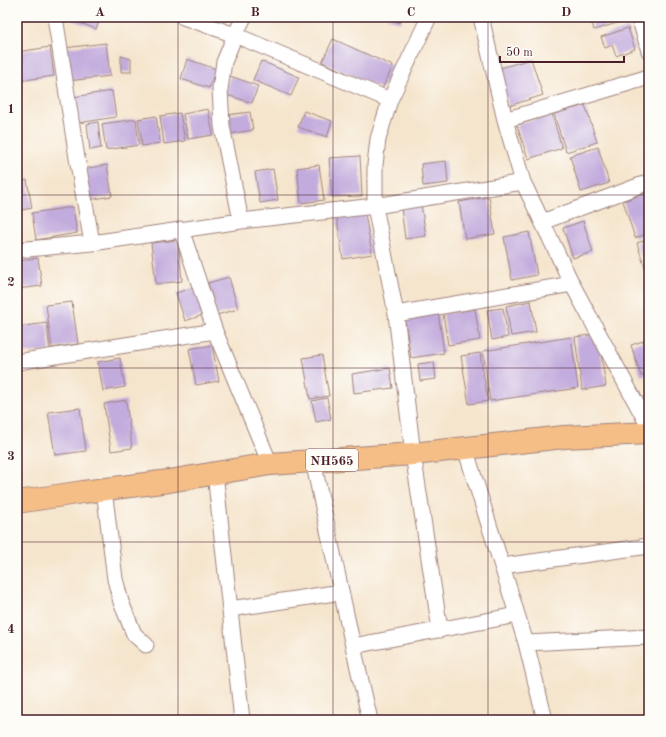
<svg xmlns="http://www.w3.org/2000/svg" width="666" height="737" viewBox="0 0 666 737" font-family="'Old Standard TT',serif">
<rect width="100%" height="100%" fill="#fdfcf7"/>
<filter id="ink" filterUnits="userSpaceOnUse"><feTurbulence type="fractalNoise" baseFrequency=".025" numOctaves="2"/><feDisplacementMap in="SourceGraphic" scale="8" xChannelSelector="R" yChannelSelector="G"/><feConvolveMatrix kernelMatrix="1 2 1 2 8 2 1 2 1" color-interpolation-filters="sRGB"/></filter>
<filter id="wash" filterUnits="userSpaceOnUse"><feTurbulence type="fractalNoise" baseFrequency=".012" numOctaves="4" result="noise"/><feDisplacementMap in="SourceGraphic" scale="16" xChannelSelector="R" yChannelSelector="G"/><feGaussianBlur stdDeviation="0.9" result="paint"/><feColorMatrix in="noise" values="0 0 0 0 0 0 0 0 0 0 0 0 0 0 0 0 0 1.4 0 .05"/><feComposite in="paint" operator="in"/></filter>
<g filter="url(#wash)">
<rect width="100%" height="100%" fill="#f5e5cd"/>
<g id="blocks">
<path fill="#c2abdd" d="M 64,17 L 101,17 L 96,29 Z
M 386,17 L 402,17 L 400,23 Z
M 590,17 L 626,17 L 627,20 L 594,30 Z
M 628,28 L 635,49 L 616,56 L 612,45 L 605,48 L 601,37 Z
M 333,39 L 393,66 L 382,89 L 322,62 Z
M 106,43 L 110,76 L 68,81 L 64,48 Z
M 50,47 L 54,76 L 17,81 L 17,52 Z
M 121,56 L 131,59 L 131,72 L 121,72 Z
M 187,59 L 216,69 L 209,88 L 181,79 Z
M 531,59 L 543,95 L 509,106 L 497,69 Z
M 261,61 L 299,77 L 291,96 L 253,80 Z
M 230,76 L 258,86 L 252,103 L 224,94 Z
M 112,91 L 116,117 L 78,123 L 73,97 Z
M 585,105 L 597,142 L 566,152 L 554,114 Z
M 208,109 L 213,135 L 188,139 L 183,114 Z
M 304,111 L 332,121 L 327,137 L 298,127 Z
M 250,112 L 253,130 L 230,134 L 227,115 Z
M 180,113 L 185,141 L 164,144 L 160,116 Z
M 552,114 L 562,148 L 528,159 L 517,125 Z
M 156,116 L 160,143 L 142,146 L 138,119 Z
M 136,119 L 139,145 L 106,150 L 102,124 Z
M 98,122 L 101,148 L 90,150 L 87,124 Z
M 598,147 L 609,183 L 581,192 L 570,156 Z
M 360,156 L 362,196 L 332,197 L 329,158 Z
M 446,161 L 448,183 L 423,186 L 421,164 Z
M 107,165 L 112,196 L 88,200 L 83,169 Z
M 319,165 L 324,200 L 301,203 L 297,168 Z
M 273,169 L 278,200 L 260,203 L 255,172 Z
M 27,180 L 32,208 L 17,211 L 17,182 Z
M 647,193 L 649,200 L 649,233 L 635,238 L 623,201 Z
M 489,197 L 495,234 L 465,239 L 459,202 Z
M 421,204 L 426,236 L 405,239 L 401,207 Z
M 73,207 L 77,233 L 36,240 L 32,213 Z
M 364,208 L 372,254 L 343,259 L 336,213 Z
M 583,221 L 593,252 L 573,258 L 563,228 Z
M 529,232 L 537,275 L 512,280 L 504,237 Z
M 649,239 L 649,281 L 637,243 Z
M 178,240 L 182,281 L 156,284 L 151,243 Z
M 38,258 L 42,286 L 17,289 L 17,261 Z
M 229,277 L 238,309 L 217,315 L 208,283 Z
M 195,287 L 203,315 L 185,321 L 176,293 Z
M 531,301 L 536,332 L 511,336 L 506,306 Z
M 72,302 L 78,344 L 52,348 L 46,305 Z
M 503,308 L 508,337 L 492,340 L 487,310 Z
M 475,309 L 480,340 L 448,345 L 443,314 Z
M 438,311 L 444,353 L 411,358 L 404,315 Z
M 47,323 L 50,351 L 17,354 L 17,327 Z
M 598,334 L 606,386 L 582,390 L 575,337 Z
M 571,337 L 578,388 L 490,401 L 483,351 Z
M 649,339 L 649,374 L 641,376 L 631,345 Z
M 212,345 L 219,381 L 196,385 L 189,349 Z
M 480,353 L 488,401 L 469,404 L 461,356 Z
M 322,355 L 329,396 L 310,399 L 303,358 Z
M 120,358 L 125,387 L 103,391 L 98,362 Z
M 434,362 L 436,379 L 420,381 L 418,364 Z
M 390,368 L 393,388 L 354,393 L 352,374 Z
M 327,398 L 331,419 L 316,422 L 312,401 Z
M 126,400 L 132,448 L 111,451 L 104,404 Z
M 80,408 L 86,451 L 55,455 L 48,412 Z"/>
</g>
</g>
<g filter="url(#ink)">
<use href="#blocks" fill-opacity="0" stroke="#a0827c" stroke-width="1"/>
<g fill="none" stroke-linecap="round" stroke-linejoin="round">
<g stroke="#a0827c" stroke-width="17">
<path id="minor" d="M 55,17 L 77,158 L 92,243
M 183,17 L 235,35 L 390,100
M 429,17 L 390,100 L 378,139 L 375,165 L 375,206 L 396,314 L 413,454 L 440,630
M 481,17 L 505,120 L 523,182 L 572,284 L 649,427
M 639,17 L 649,51
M 505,120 L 649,77
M 241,221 L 222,126 L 220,89 L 224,62 L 235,35 L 244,17
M 542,222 L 649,182
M 181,229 L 215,331 L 270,464
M 17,250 L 92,243 L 241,221 L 375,206 L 523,182
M 396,314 L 572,284
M 17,362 L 215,331
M 465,448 L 526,643 L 545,720
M 313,461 L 353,646 L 370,720
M 215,473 L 242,720
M 104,489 L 115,579 L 121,602 L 134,634 L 146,645
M 502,566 L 649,546
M 230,609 L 341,592
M 526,643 L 649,637
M 353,646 L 517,615"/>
</g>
<g stroke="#a0827c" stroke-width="24">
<path id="trunk" d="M 17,502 L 83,492 L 169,481 L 270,464 L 413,454 L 564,437 L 649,433"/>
</g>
<use href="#minor" stroke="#fff" stroke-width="15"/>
<use href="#trunk" stroke="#f6be87" stroke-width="22"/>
</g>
</g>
<path fill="none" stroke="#4a1f2b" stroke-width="1" stroke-opacity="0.55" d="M 178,17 L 178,720M 333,17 L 333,720M 488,17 L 488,720M 17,195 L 649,195M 17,368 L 649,368M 17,542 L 649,542"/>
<g text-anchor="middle" stroke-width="3" stroke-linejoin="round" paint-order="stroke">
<rect fill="#fdfcf7" stroke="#806168" stroke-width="1" x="306" y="449" width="52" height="22" rx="3"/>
<g font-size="13" font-weight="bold" fill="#4a1f2b">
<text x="332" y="465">NH565</text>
</g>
</g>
<rect width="666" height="737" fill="none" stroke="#fdfcf7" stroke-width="44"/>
<path d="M500 56v6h124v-6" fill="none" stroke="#4a1f2b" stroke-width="2"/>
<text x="506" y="56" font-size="12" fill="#4a1f2b" stroke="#fdfcf7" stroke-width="3" paint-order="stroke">50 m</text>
<rect x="22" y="22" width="622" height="693" fill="none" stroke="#4a1f2b" stroke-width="1.5"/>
<g font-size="13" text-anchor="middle" font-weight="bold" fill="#4a1f2b">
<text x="100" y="16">A</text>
<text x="255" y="16">B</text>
<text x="411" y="16">C</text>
<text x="566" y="16">D</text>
<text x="11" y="113">1</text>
<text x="11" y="286">2</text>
<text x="11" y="460">3</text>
<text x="11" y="633">4</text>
</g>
</svg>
